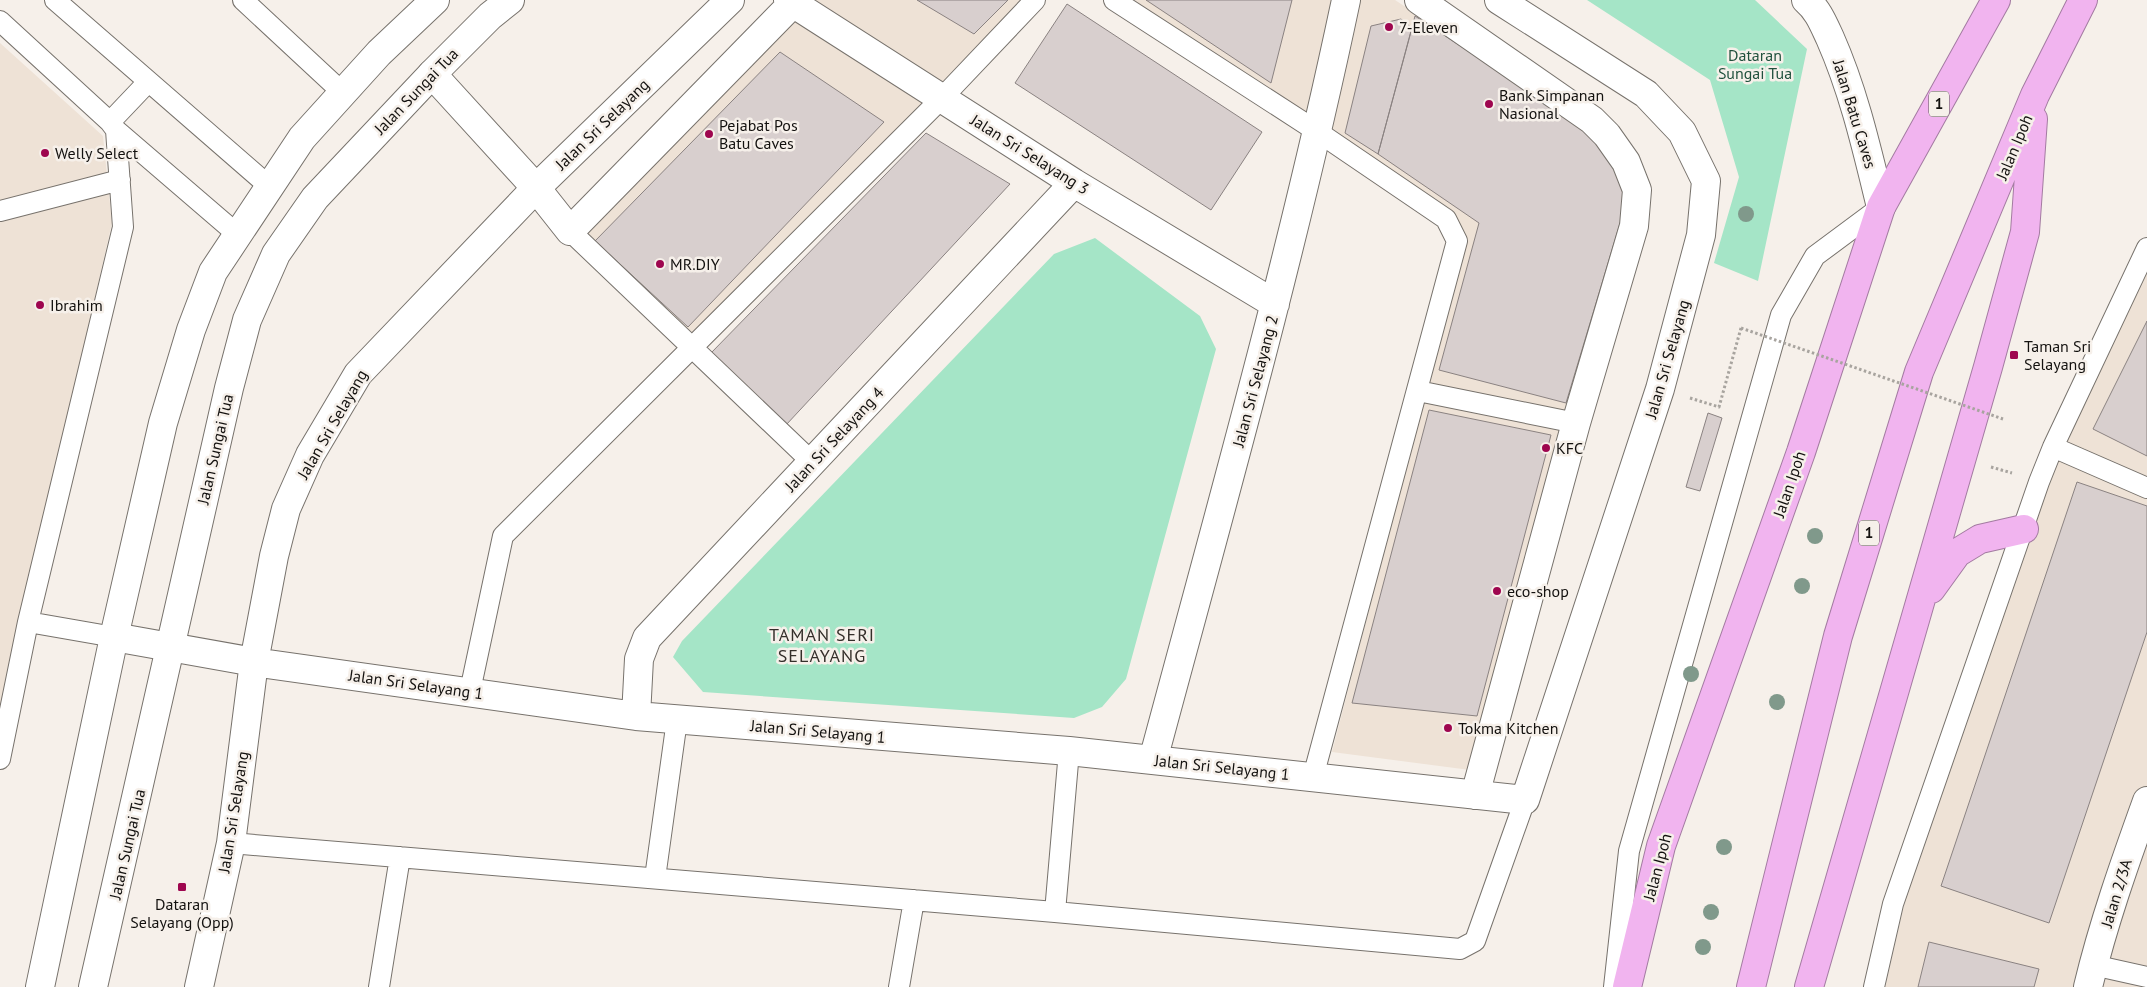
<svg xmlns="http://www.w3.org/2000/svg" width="2147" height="987" viewBox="0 0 2147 987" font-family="'PT Sans',sans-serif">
<rect width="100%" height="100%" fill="#f6f0ea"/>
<path fill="#eee2d6" d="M 810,0 L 1024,0 L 692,336 L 584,233 Z
M 1129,0 L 1395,0 L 1606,139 L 1634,192 L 1470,770 L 1332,752 L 1465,240 Z
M 0,43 L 103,136 L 112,223 L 0,713 Z
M 2147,266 L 2147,987 L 1885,987 L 1905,901 L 2057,457 Z"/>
<path fill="#a5e5c7" d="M 1587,0 L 1755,0 L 1807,49 L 1758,281 L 1714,263 L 1739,177 L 1710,80 Z
M 1095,238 L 1200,316 L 1216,349 L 1126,679 L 1102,707 L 1074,718 L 703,692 L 673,657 L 682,641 L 1054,254 Z"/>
<path fill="#d8cfce" stroke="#8a8281" d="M 917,0 L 1008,0 L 974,34 Z
M 1146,0 L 1292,0 L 1271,83 Z
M 1067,4 L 1262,132 L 1211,210 L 1015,83 Z
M 1415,16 L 1606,142 L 1630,190 L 1566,403 L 1439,370 L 1479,223 L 1378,154 Z
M 1401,19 L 1412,28 L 1378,154 L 1345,133 L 1371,26 Z
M 780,52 L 884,122 L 688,327 L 595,241 Z
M 926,133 L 1010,184 L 786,425 L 711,353 Z
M 2147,321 L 2147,456 L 2093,429 Z
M 1429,410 L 1551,435 L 1477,716 L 1352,703 Z
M 1708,413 L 1722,418 L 1700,491 L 1686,487 Z
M 2077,482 L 2147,506 L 2147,632 L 2049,923 L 1941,886 Z
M 1929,942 L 2039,969 L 2034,987 L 1918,987 Z"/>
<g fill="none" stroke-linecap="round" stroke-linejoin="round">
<g stroke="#77726c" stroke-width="22">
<path id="lane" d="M 55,0 L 270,187
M 243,0 L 342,92
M 1114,0 L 1318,132 L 1446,219 L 1457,241 L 1313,777
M 0,21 L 110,122 L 116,130 L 123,227 L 28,622 L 0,759
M 110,122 L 148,82
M 116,130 L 237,234
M 0,211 L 120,180
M 570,231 L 812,462
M 1418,391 L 1576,423
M 2053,447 L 2147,488
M 28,622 L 114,637
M 470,691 L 503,536 L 942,98 L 1035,0
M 231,843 L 1055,912 L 1460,949 L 1475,941 L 1525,800
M 655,878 L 677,720
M 1055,912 L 1069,751
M 2093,965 L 2147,977
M 379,987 L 400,857
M 899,987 L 914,900
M 1614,987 L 1629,851 L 1781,315 L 1815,256 L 1881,207
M 1874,987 L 1893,904 L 2039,482 L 2053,447 L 2147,248"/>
</g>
<g stroke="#77726c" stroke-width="30">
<path id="street" d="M 788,0 L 1074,183 L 1275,304
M 1419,0 L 1592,120 L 1607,135 L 1626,162 L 1637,190 L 1634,226 L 1576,423 L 1475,795
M 432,74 L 536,188 L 570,231 L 796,0
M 114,637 L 254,662 L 636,716 L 1069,751 L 1525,800 L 1660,389 L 1701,235 L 1706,181 L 1682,132 L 1646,94 L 1499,0
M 636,716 L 639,659 L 647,638 L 1074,183
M 1153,760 C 1221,507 1292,256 1346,0
M 199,987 L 231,843 L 254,662 L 274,556 L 286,509 L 310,455 L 358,374 L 536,188 L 730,0
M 2088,987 C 2103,924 2125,862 2147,801"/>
</g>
<g stroke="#77726c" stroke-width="30">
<path id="secondary" d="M 1806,0 C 1818,10 1823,23 1830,38 C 1854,92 1867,150 1881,207
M 40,987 L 114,637 L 163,423 L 191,330 L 213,272 L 302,138 L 379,53 L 435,0
M 93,987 L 229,388 L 247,320 L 276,254 L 315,198 L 432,74 L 490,16 L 510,0"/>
</g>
<g stroke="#a37ba1" stroke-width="30">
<path id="highway" d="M 1931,589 L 1957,553 L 1980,539 L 2024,529
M 1627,987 L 1661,846 L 1801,452 L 1881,207 L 1996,0
M 1751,987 L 1838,636 L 1919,372 L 2035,95 L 2083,0
M 1809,987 L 1988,367 L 2025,232 L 2033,119"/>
</g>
<path stroke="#a8a49f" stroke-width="3" stroke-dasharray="2.5 2.5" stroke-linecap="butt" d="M 1690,398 L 1719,407 L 1741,328
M 1991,467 L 2012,473"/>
<use href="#lane" stroke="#fff" stroke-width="20"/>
<use href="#street" stroke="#fff" stroke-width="28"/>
<use href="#secondary" stroke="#fff" stroke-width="28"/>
<use href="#highway" stroke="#f1b4ef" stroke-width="28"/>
<path stroke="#a8a49f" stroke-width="3" stroke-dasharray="2.5 2.5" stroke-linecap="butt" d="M 1741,328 L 2003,419"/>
</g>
<g fill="#80998b">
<circle cx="1746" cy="214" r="8"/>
<circle cx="1815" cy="536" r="8"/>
<circle cx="1802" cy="586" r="8"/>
<circle cx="1691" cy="674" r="8"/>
<circle cx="1777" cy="702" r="8"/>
<circle cx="1724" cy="847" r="8"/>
<circle cx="1711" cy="912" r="8"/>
<circle cx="1703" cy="947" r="8"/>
</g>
<g fill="#9e064f" stroke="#f6f0ea" stroke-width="2">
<circle cx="1389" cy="27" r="5"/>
<circle cx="1489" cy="104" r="5"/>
<circle cx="709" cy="134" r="5"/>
<circle cx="45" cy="153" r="5"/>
<circle cx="660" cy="264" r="5"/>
<circle cx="40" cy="305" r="5"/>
<rect x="2009" y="350" width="10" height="10" rx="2.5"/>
<circle cx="1546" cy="448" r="5"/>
<circle cx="1497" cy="591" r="5"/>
<circle cx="1448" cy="728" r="5"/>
<rect x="177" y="882" width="10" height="10" rx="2.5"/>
</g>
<g text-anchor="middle" stroke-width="5" stroke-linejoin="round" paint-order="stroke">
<g fill="#f6f0ea" stroke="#575451" stroke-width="1">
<rect x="1929" y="91.5" width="20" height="25" rx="4"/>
<rect x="1859" y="520.5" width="20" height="25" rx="4"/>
</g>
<g font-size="15" font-weight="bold" fill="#13110f">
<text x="1939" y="109">1</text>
<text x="1869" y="538">1</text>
</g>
<g font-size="16" fill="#13110f" stroke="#f6f0ea" text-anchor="start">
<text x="1399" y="33">7-Eleven</text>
<text x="1499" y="101">Bank Simpanan<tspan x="1499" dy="18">Nasional</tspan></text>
<text x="719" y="131">Pejabat Pos<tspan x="719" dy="18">Batu Caves</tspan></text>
<text x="55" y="159">Welly Select</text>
<text x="670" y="270">MR.DIY</text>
<text x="50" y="311">Ibrahim</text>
<text x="2024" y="352">Taman Sri<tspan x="2024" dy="18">Selayang</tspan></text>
<text x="1556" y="454">KFC</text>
<text x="1507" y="597">eco-shop</text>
<text x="1458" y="734">Tokma Kitchen</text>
<text x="182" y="910" text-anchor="middle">Dataran<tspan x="182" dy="18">Selayang (Opp)</tspan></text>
</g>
<g font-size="16" fill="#20513d" stroke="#f6f0ea">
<text x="1755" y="61">Dataran<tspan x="1755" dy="18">Sungai Tua</tspan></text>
</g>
<g font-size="16" fill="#13110f" stroke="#f6f0ea">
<text transform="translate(416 91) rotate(-46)" y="6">Jalan Sungai Tua</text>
<text transform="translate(1855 114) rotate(73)" y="6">Jalan Batu Caves</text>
<text transform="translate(602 124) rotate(-44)" y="6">Jalan Sri Selayang</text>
<text transform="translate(2014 147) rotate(-67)" y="6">Jalan Ipoh</text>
<text transform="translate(1030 154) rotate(32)" y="6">Jalan Sri Selayang 3</text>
<text transform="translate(1667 359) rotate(-74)" y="6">Jalan Sri Selayang</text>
<text transform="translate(1255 381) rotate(-75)" y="6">Jalan Sri Selayang 2</text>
<text transform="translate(332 424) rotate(-60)" y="6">Jalan Sri Selayang</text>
<text transform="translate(834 439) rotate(-47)" y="6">Jalan Sri Selayang 4</text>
<text transform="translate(215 449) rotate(-77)" y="6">Jalan Sungai Tua</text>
<text transform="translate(1789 484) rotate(-71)" y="6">Jalan Ipoh</text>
<text transform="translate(416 684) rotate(8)" y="6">Jalan Sri Selayang 1</text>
<text transform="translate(818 731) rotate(5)" y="6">Jalan Sri Selayang 1</text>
<text transform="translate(1222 767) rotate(6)" y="6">Jalan Sri Selayang 1</text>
<text transform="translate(233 812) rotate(-81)" y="6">Jalan Sri Selayang</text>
<text transform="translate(127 844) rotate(-77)" y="6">Jalan Sungai Tua</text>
<text transform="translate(1657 867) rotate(-75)" y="6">Jalan Ipoh</text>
<text transform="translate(2116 893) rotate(-73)" y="6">Jalan 2/3A</text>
</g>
<g font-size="18" letter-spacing="1" fill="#342f2a" stroke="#f6f0ea">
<text x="822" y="641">TAMAN SERI<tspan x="822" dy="21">SELAYANG</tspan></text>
</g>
</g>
</svg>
